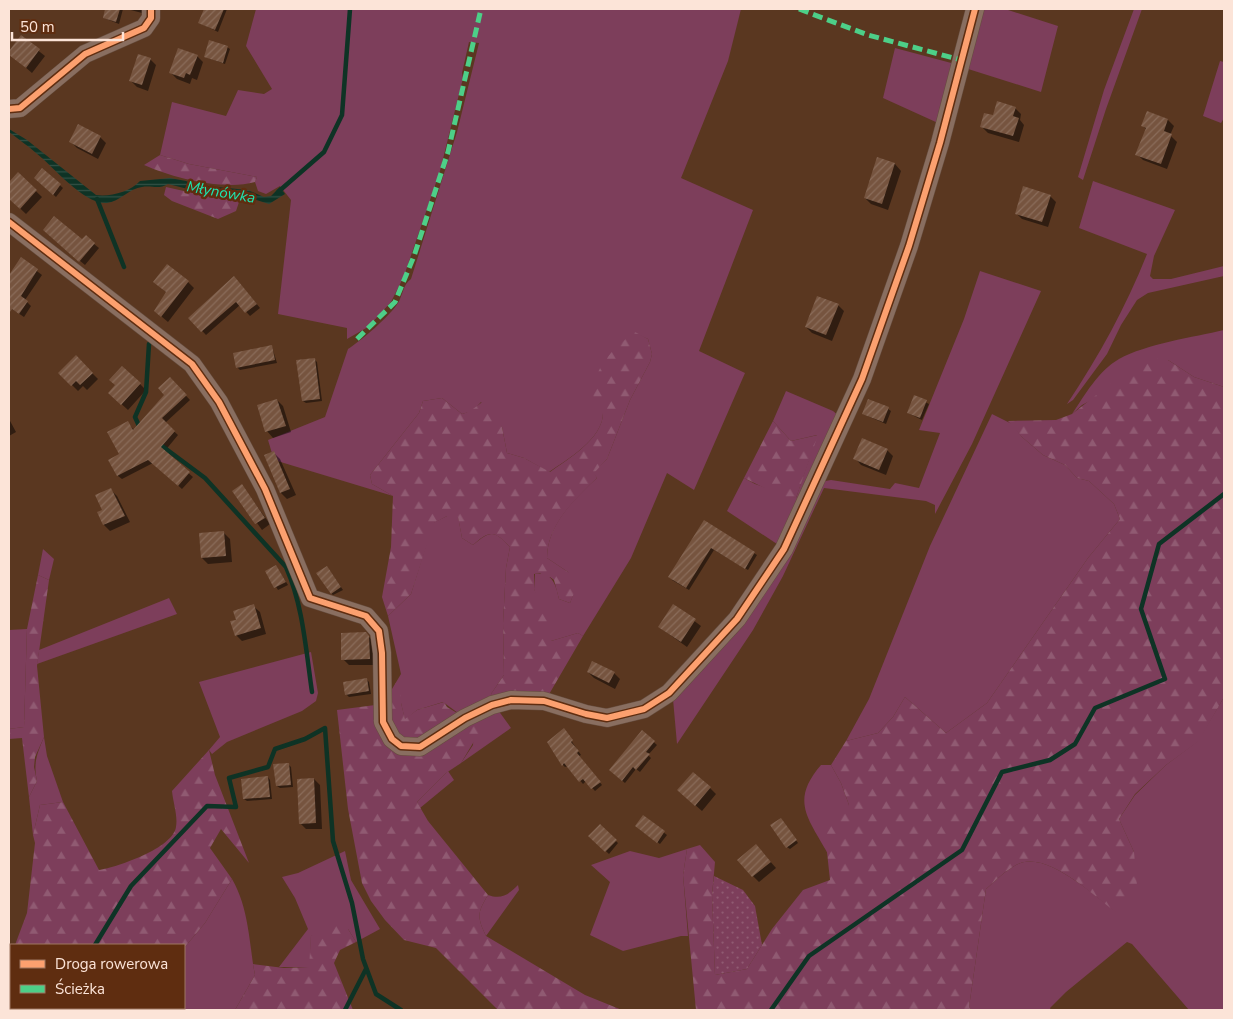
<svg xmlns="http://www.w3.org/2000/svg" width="1233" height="1019" viewBox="0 0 1233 1019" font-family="'Nunito Sans',sans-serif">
<defs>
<pattern id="forest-firs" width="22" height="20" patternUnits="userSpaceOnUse" patternTransform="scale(1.25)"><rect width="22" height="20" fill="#7d3e5b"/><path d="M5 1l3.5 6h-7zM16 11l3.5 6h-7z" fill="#905a72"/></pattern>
<pattern id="garden-dots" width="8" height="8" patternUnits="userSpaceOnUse" patternTransform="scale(1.25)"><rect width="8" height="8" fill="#7d3e5b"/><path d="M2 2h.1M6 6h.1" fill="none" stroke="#905a72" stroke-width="1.8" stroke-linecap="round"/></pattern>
<pattern id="water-rules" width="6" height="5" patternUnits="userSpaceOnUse" patternTransform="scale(1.25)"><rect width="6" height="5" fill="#0e3325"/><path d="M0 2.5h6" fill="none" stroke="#325044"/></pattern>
<pattern id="building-hatch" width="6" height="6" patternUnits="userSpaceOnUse" patternTransform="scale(1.25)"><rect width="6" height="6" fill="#76543f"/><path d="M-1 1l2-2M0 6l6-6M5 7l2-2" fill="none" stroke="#8a6c5a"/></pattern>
</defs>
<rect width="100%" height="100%" fill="#5a3720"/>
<path fill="#7d3e5b" d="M 256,9 L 741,9 L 728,61 L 681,178 L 753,210 L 699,351 L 745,373 L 694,490 L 667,473 L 631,558 L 583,636 L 578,633 L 551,641 L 534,589 L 535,574 C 552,571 556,585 559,599 L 570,603 L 573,595 L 568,572 L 547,558 C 547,525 574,499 597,478 L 593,473 L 607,459 L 630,400 L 650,362 L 652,354 L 648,339 L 639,335 L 603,412 C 604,438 568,459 549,472 L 524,458 L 507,453 L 502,427 L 481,402 L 473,411 L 462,414 L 442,398 L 423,401 L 419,413 L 370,475 L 372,484 L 393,496 L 274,460 L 268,440 L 325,417 L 348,349 C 362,340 389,317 398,303 C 403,295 403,284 411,279 L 457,132 L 479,43 L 469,42 L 462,73 L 463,78 L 440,171 L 404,276 L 391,302 L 368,327 L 347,339 L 347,328 L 278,314 L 291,200 L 280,186 L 266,194 L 258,191 L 255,182 L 257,177 L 189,164 L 160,155 L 172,102 L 226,116 L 238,90 L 264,94 L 272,89 L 246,46 Z
M 982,9 L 1005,9 L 1058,26 L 1041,92 L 965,68 Z
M 1134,9 L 1142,9 L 1106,109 L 1083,180 L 1078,177 L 1104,90 Z
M 895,48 L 955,64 L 938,123 L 883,98 Z
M 1220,61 L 1224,62 L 1224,118 L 1221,123 L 1203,116 Z
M 1093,181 L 1175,210 L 1154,256 L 1150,276 L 1153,279 L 1171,279 L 1224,266 L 1224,276 L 1148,293 L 1137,300 L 1121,325 L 1107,354 L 1073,400 L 1067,404 C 1099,356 1126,307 1147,254 L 1079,228 Z
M 980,271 L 1041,291 L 972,444 L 935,514 L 935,505 L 926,501 L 824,488 L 783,576 L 753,630 L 677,744 L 673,699 L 820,482 L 831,480 L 890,489 L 895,483 L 919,488 L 940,433 L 919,430 L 964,319 Z
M 1224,330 L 1224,387 L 1194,377 L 1168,360 L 1082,405 L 1072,414 C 1085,395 1098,371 1119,359 C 1146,344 1194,337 1224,330 Z
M 786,391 L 833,411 L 840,417 L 780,546 L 727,511 L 744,478 L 755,484 L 796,498 L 817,435 L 791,441 L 773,421 Z
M 992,414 L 1012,424 L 1022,437 L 1043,455 L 1065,465 L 1077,478 L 1089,481 L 1114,504 L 1120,519 L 1088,558 L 987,703 L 946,733 L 905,697 L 893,717 L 878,733 L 846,741 L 869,699 L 930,546 Z
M 447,516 L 458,516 L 462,538 L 473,545 C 491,530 494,530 510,547 L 506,568 L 503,623 L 504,675 L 491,694 L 492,697 L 458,713 L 443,702 L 417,710 L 405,720 L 401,703 L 401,674 L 388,616 L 411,594 L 433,523 Z
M 43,549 L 54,559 L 49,580 L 38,575 Z
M 169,598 L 177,614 L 37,664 L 39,650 Z
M 27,629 L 24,727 L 9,729 L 9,630 Z
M 311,652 L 318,693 L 316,701 L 302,711 L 227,742 L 212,754 L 209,750 L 220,737 L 199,682 Z
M 1224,697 L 1224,1010 L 1189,1010 L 1132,944 L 1127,942 L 1066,992 L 1050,1008 L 1051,1010 L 972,1010 L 969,1007 L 986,889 C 995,881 1005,871 1016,865 C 1045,848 1094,896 1117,912 L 1134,852 L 1119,819 L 1135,795 L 1166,765 L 1198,741 Z
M 498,710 L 511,728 L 461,763 L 473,745 L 474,723 Z
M 44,737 L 47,756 L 63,802 L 40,805 L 33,835 L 29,797 L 37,781 C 33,763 37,754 44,737 Z
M 821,765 L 831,765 L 841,783 L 849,805 L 827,843 L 828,854 C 808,818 790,801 821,765 Z
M 448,771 L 454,780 L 420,808 L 417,802 Z
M 687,849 L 683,875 L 688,936 L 681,936 L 623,951 L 590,935 L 610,882 L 591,865 L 630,851 L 659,858 Z
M 345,851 L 351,880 L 380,929 L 356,942 L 348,929 L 311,936 L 310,967 L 279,967 L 308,929 L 295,898 L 282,877 L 298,873 Z
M 232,879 C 249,908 249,943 255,975 L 235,1010 L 137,1010 L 139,1008 L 184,1008 L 184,948 L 205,923 Z
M 518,885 L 519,890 L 486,936 C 477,917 477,913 488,895 C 502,900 509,894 518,885 Z"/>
<path fill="url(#forest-firs)" d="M 160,155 L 189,164 L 257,177 L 255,182 C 224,191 173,178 144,165 Z
M 166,187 L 206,196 L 228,196 L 240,199 L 236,211 L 218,219 L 172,201 L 164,195 Z
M 635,332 L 648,339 L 652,354 L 650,362 L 630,400 L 607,459 L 594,473 L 597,478 C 575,499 547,525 547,558 L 568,572 L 575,579 L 577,586 L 570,603 L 559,599 L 554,580 L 550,577 L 545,577 L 540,573 L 534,574 L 534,589 L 551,623 L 551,641 L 578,633 L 583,636 L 548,696 L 492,697 L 491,694 L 504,675 L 503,623 L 506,568 L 510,547 C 495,531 490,529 473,545 L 462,538 L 458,517 L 447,516 L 434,523 L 411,594 L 388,616 L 382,597 L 391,547 L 393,496 L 372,484 L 370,475 L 419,413 L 423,401 L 442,398 L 462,414 C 474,411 477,404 488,399 L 502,427 L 507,453 L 524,458 L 550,472 C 568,459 604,438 603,412 L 594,404 C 589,372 611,349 635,332 Z
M 1149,358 L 1168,360 L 1194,377 L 1224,387 L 1224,697 L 1199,741 L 1166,765 L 1135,794 L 1119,819 L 1134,852 L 1138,897 L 1117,913 C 1094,896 1045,848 1016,865 C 1005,871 995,881 986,889 L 969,1007 L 972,1010 L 696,1010 L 683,875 L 687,849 L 700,845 L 715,862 L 712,895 L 715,975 L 747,969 L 772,929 L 803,890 L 830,880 L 824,824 L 835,810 L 849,805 L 841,783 L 831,765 L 846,741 L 878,733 L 893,717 L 905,697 L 946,733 L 987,703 L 1088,558 L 1120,519 L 1114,504 L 1089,481 L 1077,478 L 1065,465 L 1043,455 L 1022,437 L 1008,421 L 1056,420 L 1072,414 L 1122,375 Z
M 773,421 L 791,441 L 818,435 L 796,498 L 783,497 L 744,478 Z
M 38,575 L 49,580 L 37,666 L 44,737 L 35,757 L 34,767 L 37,781 L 29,797 L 22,738 L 9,739 L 9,729 L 24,727 L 27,629 Z
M 401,674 L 401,703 L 405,719 L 417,710 L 444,702 L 447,707 L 477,725 L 479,733 L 461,763 L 446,773 L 417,802 L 428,821 L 488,895 C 477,913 477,917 486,936 L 585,995 L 622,1010 L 498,1010 L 436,948 L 404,940 L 385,920 L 371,901 L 362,883 L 348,809 L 337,710 L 383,704 Z
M 209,750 L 215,775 L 249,863 L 221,829 L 210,848 L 232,879 L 205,923 L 184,948 L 184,945 L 15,945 L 27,913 L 35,843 L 33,835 L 40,805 L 63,802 L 99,870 C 118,867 173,848 176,827 C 178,816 173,802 172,791 Z
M 337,924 L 348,929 L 356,942 L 340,950 L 334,963 L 353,1010 L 235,1010 L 255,975 L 253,964 L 284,968 L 309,967 L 311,936 L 323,928 Z
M 11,955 L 11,1008 L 139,1008 L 137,1010 L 9,1010 L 9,961 Z"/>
<path fill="url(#garden-dots)" d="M 714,876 L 743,890 L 755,906 L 762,945 L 747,969 L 715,975 L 712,895 Z"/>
<path fill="url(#water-rules)" d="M 9,129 L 27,140 L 96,195 C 110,197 130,192 140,181 L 170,178 L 186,181 L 196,185 L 248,190 L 264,197 L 271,196 L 280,187 L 285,194 L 269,204 L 234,193 L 208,194 L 168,184 C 158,190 152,185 142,187 C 130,188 119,202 107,203 C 84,205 53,166 36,153 C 27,145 18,139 9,132 Z"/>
<path fill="#0007" d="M 106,9 L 123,9 L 119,24 L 104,18 Z
M 127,9 L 143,9 L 142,13 Z
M 206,9 L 227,9 L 218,32 L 200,23 Z
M 21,37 L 45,56 L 32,73 L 9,53 Z
M 227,47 L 230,49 L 225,64 L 206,57 Z
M 197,56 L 203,62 L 197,80 L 192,78 L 190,84 L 177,79 L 171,73 Z
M 150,59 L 156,65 L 148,91 L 137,87 L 131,81 Z
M 1015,108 L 1021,114 L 1020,120 L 1024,125 L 1019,142 L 988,133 L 982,127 L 994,117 Z
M 1148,112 L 1168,120 L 1174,126 L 1170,135 L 1177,142 L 1167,169 L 1143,160 L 1137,154 L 1146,129 L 1143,126 Z
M 100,137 L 106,143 L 98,159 L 77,148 L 71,142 Z
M 877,159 L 895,164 L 901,171 L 888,210 L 871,204 L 865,198 Z
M 43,170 L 63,188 L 56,197 L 38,181 Z
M 18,174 L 42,197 L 26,214 L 9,198 L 9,184 Z
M 1050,196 L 1056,202 L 1048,227 L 1022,219 L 1016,213 Z
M 49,235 L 94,244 L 99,248 L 85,265 Z
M 21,259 L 42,275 L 25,300 L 31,306 L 24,317 L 9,307 L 9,287 Z
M 234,277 L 260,308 L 250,316 L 240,305 L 206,335 L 190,318 Z
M 155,282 L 188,282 L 194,288 L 168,322 L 155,311 L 167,293 Z
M 838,305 L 844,311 L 832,341 L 812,333 L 806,327 Z
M 272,347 L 277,363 L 240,370 L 237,367 Z
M 76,357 L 98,379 L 87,390 L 83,386 L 78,391 L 60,373 Z
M 314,359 L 317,362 L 322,401 L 306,403 L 303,401 Z
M 170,379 L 190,400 L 165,423 L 178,435 L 164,452 L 193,477 L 182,489 L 153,463 L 122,479 L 118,476 L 128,423 L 134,430 L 166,395 Z
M 140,384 L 146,390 L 128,410 L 116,399 Z
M 915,397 L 929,404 L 922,420 L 908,413 Z
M 277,400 L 283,406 L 291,432 L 273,438 L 267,431 Z
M 888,409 L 891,411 L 886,424 L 863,414 Z
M 9,419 L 16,432 L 9,436 Z
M 887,450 L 893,456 L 886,475 L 861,465 L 855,458 Z
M 274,453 L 280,459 L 296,495 L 287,499 L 281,493 L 266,456 Z
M 242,486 L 270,524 L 262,530 L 234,491 Z
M 111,490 L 117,496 L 130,522 L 110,531 L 104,525 L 103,511 Z
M 705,522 L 757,555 L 748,570 L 714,550 L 689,590 L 672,580 Z
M 224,533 L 230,539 L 232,562 L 208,564 L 202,558 Z
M 276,566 L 288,585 L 278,590 L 267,572 Z
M 327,567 L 343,590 L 333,595 L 330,592 Z
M 673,605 L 701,626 L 687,647 L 659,627 Z
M 253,606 L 260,612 L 266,634 L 242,641 L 236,635 Z
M 366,634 L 375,643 L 376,665 L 349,665 L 343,659 Z
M 588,672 L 614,673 L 620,679 L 615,689 L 594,678 Z
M 367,680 L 369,682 L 371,694 L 349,697 L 346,694 Z
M 642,732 L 657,745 L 648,755 L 651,758 L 640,772 L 636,769 L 625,783 L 613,773 Z
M 566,733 L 581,755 L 579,756 L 602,785 L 595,791 L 586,781 L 583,784 L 568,766 L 565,767 L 563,765 Z
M 288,764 L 291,767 L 293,787 L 280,788 L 277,786 Z
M 268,777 L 270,780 L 272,799 L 247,801 L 244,799 Z
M 314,779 L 320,785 L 322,829 L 306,829 L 300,823 Z
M 710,788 L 716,794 L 702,811 L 685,796 Z
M 644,817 L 667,835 L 660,844 L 639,829 Z
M 783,822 L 798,843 L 790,849 L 787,847 Z
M 600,826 L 618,843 L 609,854 L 590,836 Z
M 762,852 L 776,868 L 759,882 L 753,876 Z"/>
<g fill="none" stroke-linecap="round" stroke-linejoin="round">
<path stroke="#0e3325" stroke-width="4.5" d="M 278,192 L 324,152 L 342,115 L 350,9
M 97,199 L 124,267
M 140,428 L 135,417 L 146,392 L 149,344
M 158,443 L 205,478 L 286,567 C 303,605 306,651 312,692
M 95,945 L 131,886 L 207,806 L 236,807 L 229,778 L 268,767 L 275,749 L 305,739 L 325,728 L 333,841 L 352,903 L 363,959 L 376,994 L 401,1010
M 56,1010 L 58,1008
M 345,1010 L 366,969
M 771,1010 L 809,956 L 962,850 L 1002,772 L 1050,760 L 1075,744 L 1095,708 L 1165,679 L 1141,609 L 1159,544 L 1224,494"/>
</g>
<path fill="url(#building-hatch)" d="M 105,9 L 120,9 L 116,22 L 103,18 Z
M 204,9 L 224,9 L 215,30 L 198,23 Z
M 21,35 L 40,49 L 26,68 L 9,55 L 9,51 Z
M 209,40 L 228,46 L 223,63 L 204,57 Z
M 178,48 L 198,55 L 190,75 L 186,73 L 184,78 L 169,73 Z
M 138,54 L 151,58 L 142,85 L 129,81 Z
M 997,101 L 1016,107 L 1013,116 L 1019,118 L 1013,136 L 980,127 L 984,113 L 993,115 Z
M 1147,111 L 1168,119 L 1164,131 L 1172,134 L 1161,164 L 1135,155 L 1146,128 L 1141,126 Z
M 78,124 L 101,136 L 92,154 L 69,142 Z
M 877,157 L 895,163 L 882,204 L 864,198 Z
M 42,168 L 61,184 L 53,195 L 34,178 Z
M 18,172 L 37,190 L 20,209 L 9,199 L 9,182 Z
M 1023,186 L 1051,195 L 1042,222 L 1015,214 Z
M 54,216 L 82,239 L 86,235 L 95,243 L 79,262 L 43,230 Z
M 21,257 L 38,269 L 21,296 L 28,301 L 19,314 L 12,309 L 9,313 L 9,275 Z
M 167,264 L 189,281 L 161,317 L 154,311 L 166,292 L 153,282 Z
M 234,276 L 257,304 L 245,313 L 236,302 L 201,332 L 188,318 Z
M 817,296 L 839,304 L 826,335 L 805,327 Z
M 272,345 L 275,360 L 236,368 L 233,353 Z
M 76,355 L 93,373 L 80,385 L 76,381 L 71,386 L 58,373 Z
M 315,358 L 320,399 L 302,401 L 296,360 Z
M 122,366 L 141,383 L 121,405 L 108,393 L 115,385 L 109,380 Z
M 170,377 L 187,395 L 162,418 L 175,431 L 161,447 L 190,472 L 178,486 L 148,460 L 117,476 L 108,460 L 119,454 L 107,432 L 128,421 L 133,430 L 164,395 L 158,388 Z
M 914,395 L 927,400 L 920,418 L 907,413 Z
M 277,399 L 286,426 L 265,432 L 257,405 Z
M 868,399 L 889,407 L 883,422 L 862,414 Z
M 862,438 L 888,449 L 879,470 L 853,459 Z
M 274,451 L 290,489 L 280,493 L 264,455 Z
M 242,484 L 265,518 L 255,524 L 232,491 Z
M 111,488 L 125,516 L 103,525 L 97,512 L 102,510 L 95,495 Z
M 704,520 L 755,552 L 745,569 L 711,548 L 686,588 L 668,577 Z
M 224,531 L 226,556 L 201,558 L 199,533 Z
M 276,565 L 286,582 L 274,588 L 265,571 Z
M 327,566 L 341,587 L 331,594 L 316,573 Z
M 254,604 L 261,628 L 235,636 L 230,621 L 236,620 L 233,611 Z
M 673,604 L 696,619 L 681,642 L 658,627 Z
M 366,632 L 369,636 L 370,659 L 341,660 L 341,633 Z
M 592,661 L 615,672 L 609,683 L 587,672 Z
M 367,678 L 369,691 L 345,695 L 343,682 Z
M 564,728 L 573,740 L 571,742 L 579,751 L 577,753 L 601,782 L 591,789 L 583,779 L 579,782 L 564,763 L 562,766 L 547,742 Z
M 642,730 L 655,741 L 646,752 L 650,754 L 636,770 L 633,767 L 622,781 L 609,770 Z
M 289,763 L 291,785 L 276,786 L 273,764 Z
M 693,772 L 711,787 L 695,806 L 677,790 Z
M 268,776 L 270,797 L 243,799 L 241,779 Z
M 314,778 L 316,823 L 299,824 L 297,779 Z
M 643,815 L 665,831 L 657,843 L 635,826 Z
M 781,818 L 797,840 L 786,848 L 770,825 Z
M 600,824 L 617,840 L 605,852 L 588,836 Z
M 756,844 L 771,862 L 752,877 L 737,860 Z"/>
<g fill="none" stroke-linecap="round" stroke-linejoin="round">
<g stroke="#664d3e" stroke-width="19">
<path id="minor" d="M 9,109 L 20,108 L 85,54 L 144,28 L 151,18 L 151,9
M 9,222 L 192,364 L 219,402 L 265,489 L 310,598 L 366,616 L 379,631 L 382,653 L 383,722 L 392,739 L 401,746 L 420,747 L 465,718 L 492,705 L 511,700 L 544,701 L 586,714 L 607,718 L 644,709 L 669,693 L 737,619 L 784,549 L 862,379 L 909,246 L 940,143 L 975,9"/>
</g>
<use href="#minor" stroke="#896e60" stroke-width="18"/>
<path stroke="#4dcf88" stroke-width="5" stroke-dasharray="10 5" stroke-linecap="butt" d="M 799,9 L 868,35 L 961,60
M 357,339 L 395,302 L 414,256 L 448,152 L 481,9"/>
<g stroke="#5f2d10" stroke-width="9">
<path id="cycleway" d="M 9,109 L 20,108 L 85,54 L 144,28 L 151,18 L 151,9
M 9,222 L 192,364 L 219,402 L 265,489 L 310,598 L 366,616 L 379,631 L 382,653 L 383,722 L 392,739 L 401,746 L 420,747 L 465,718 L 492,705 L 511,700 L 544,701 L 586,714 L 607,718 L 644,709 L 669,693 L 737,619 L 784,549 L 862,379 L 909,246 L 940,143 L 975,9"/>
</g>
<use href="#cycleway" stroke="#fca06f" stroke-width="6"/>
</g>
<g text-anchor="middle" stroke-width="5" stroke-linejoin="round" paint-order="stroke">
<g font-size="15" font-style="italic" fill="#1de7b1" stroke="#5f2d10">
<text transform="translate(221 192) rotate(10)" y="5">Młynówka</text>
</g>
</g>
<rect width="1233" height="1019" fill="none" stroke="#fce4d8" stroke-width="20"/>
<rect x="10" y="944" width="175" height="65" fill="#5f2d10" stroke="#9e7660"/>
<rect x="20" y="960" width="25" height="8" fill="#fca06f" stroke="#9e7660"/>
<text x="55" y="969" font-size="15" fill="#fce4d8">Droga rowerowa</text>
<rect x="20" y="985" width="25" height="8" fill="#4dcf88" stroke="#9e7660"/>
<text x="55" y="994" font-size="15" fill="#fce4d8">Ścieżka</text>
<path d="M12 32v8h111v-8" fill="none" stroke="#fce4d8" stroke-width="2.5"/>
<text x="20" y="32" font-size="15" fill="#fce4d8" stroke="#5f2d10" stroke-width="4" paint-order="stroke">50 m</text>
</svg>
